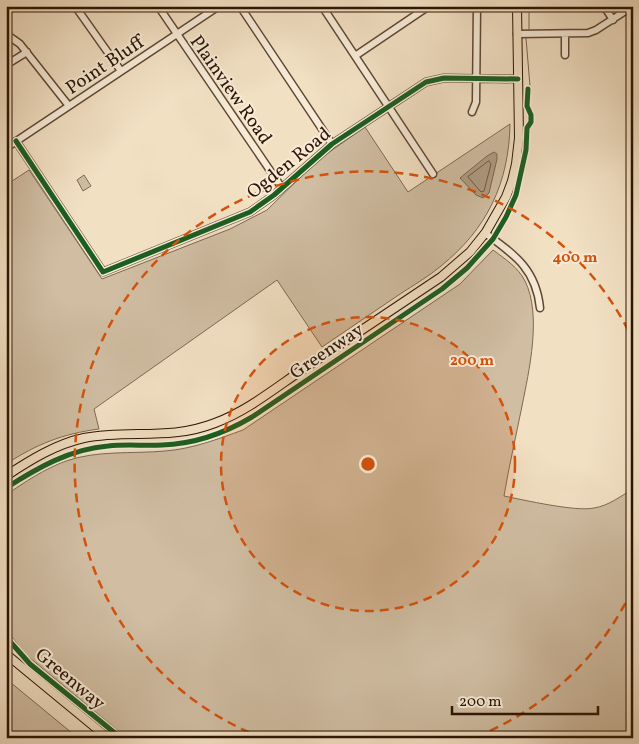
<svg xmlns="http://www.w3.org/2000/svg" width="639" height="744" viewBox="0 0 639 744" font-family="Vollkorn,serif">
<rect width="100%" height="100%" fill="#f2e0c3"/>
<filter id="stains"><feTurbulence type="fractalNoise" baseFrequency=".004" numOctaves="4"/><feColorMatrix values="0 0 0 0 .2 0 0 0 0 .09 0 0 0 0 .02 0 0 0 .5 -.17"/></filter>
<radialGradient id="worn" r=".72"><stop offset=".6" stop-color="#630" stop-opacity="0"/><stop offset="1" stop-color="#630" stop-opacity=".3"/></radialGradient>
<path fill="#d0bda2" stroke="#7e6952" d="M 510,124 C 509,183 487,229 441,266 C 429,276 414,285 400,294 C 374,312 348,329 322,347 L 277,280 L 94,409 L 99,429 C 62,434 37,444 6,464 L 6,185 L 29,170 L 102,279 L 230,229 L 267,210 L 318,160 L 365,127 L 408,192 Z
M 84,175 L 91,186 L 83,191 L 77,180 Z
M 493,250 C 505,259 518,267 525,281 C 542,315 529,371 522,406 C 516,436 509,466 504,496 C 524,500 576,512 594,508 C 608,506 621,496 633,489 L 633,738 L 127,738 L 25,654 L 6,629 L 6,495 C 25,482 44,469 66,461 C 98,450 132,454 165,451 C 192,449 218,439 243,430 L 460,284 Z
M 6,678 L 10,682 L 78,738 L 6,738 Z"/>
<path fill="#af9b82" stroke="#7b654f" d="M 494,152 L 497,154 L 497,159 L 489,193 L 483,198 L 476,195 L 460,178 L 487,156 Z"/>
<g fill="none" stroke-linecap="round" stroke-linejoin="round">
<path stroke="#6e5842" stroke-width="1" d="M 489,161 L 491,164 L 484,191 L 481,192 L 468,177 Z"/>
<path stroke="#7b654f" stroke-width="1" d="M 529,29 L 529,6
M 526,38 L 530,86"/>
<g stroke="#5e4833" stroke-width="9">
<path id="minor" d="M 75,6 L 121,71
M 158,6 L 282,188
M 240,6 L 332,144
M 322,6 L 433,174
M 604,6 L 613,20
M 6,34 L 20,44 L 69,106
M 517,34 L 588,33 L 596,30 L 633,6
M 565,55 L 565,34
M 355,56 L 429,6
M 6,65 L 27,52
M 472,112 L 476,102 L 477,6
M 16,141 L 103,272 L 250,212 L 274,195 L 332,144 L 426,82 L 444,78 L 518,79
M 6,148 L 219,6
M 485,233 C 515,255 536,269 540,308"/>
</g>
<g stroke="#2c1503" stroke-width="10">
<path id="major" d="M 6,476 C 30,460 56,444 84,438 C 129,429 169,441 215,423 C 247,411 274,389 302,370 C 349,339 395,308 441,277 L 470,252 L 486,232 L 506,197 L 512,181 L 516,164 L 519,138 L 517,6
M 6,654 L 108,738"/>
</g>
<use href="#minor" stroke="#f7ebd8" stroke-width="6"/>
<use href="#major" stroke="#f2e0c3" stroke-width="8"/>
<g stroke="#f7ebd8" stroke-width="8">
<path id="cycleway" d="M 16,141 L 103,272 L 250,212 L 274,195 L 332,144 L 426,82 L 444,78 L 518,79
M 6,488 C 37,468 70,449 108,446 C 126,444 144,446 162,445 C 194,444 225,433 252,417 L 442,289 L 467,268 L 493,239 L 506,217 L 516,195 L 526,150 L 527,128 L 531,122 L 531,115 L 527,106 L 528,89
M 6,637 L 30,664 L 121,738"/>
</g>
<use href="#cycleway" stroke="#1b5e20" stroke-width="5"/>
</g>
<circle cx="368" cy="464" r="147" fill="#d5520b" fill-opacity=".12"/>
<g fill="none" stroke="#d5520b" stroke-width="2.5" stroke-dasharray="9 6">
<circle cx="368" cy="464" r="147"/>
<path d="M632 590A293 293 0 0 1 473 738M263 738A293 293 0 1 1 632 338"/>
</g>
<g text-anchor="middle" stroke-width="4" stroke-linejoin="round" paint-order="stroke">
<g font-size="19" fill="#2c1503" stroke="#f7ebd8">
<text transform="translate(104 64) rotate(-34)" y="7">Point Bluff</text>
<text transform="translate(232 89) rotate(55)" y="7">Plainview Road</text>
<text transform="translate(288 162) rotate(-39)" y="7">Ogden Road</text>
<text transform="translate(326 350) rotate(-34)" y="7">Greenway</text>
<text transform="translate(71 678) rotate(40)" y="7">Greenway</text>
</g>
</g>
<circle cx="368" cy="464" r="8" fill="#d5520b" stroke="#f7ebd8" stroke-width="2.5"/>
<g font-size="15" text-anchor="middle" font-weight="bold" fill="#d5520b" stroke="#f7ebd8" stroke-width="4" stroke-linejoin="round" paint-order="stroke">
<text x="575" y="262">400 m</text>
<text x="472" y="365">200 m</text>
</g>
<rect width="639" height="744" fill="none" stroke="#f2e0c3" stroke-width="25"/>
<rect x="8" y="8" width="624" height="729" fill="none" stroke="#2c1503" stroke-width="2.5"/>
<rect x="12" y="12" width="614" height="719" fill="none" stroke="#2c1503"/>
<path d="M452 706v8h146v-8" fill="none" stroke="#2c1503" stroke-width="2.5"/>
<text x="459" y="706" font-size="15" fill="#2c1503" stroke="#f7ebd8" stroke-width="4" paint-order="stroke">200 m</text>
<rect width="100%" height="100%" filter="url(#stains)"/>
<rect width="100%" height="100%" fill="url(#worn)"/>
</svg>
